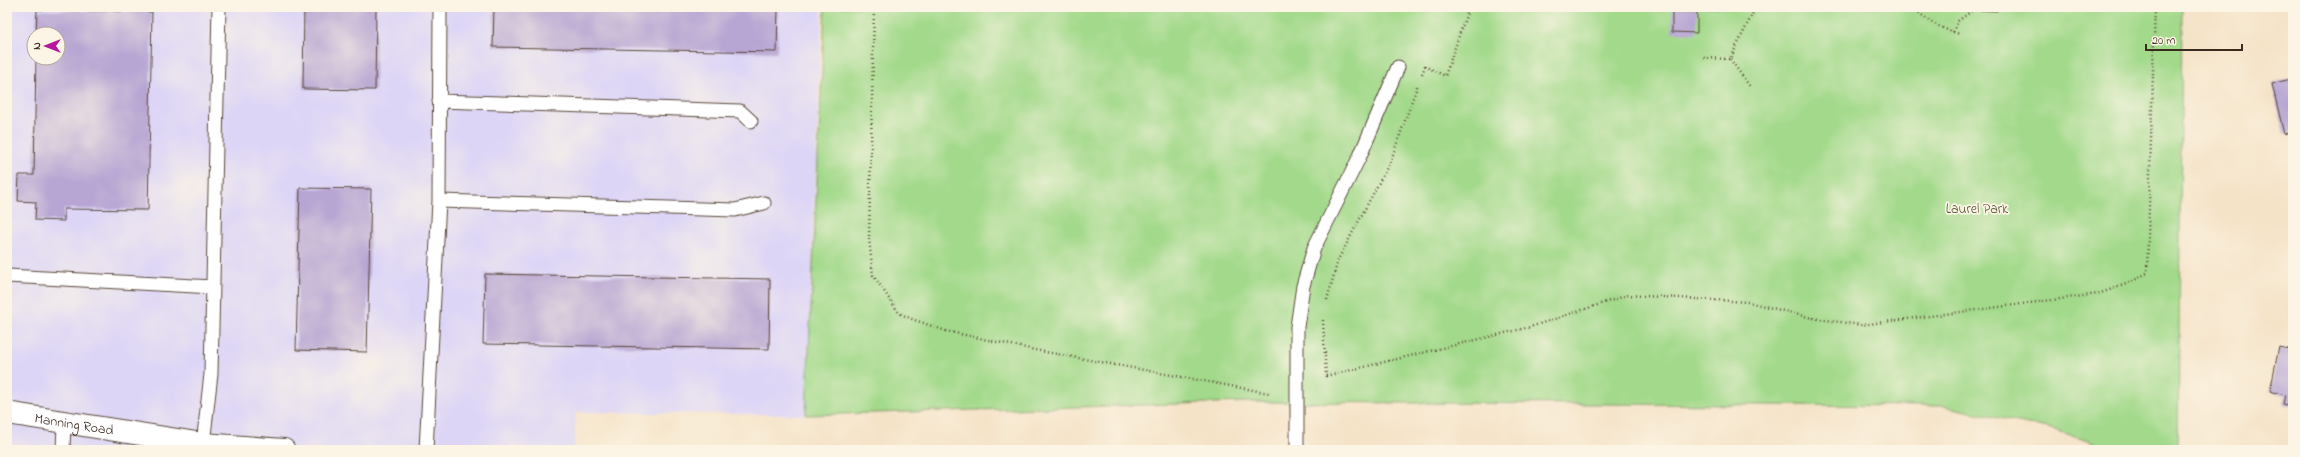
<svg xmlns="http://www.w3.org/2000/svg" width="2300" height="457" viewBox="0 0 2300 457" font-family="'Indie Flower',sans-serif">
<rect width="100%" height="100%" fill="#fcf5e5"/>
<filter id="ink" filterUnits="userSpaceOnUse"><feTurbulence type="fractalNoise" baseFrequency=".025" numOctaves="2"/><feDisplacementMap in="SourceGraphic" scale="8" xChannelSelector="R" yChannelSelector="G"/><feConvolveMatrix kernelMatrix="1 2 1 2 8 2 1 2 1" color-interpolation-filters="sRGB"/></filter>
<filter id="wash" filterUnits="userSpaceOnUse"><feTurbulence type="fractalNoise" baseFrequency=".012" numOctaves="4" result="noise"/><feDisplacementMap in="SourceGraphic" scale="16" xChannelSelector="R" yChannelSelector="G"/><feGaussianBlur stdDeviation="0.9" result="paint"/><feColorMatrix in="noise" values="0 0 0 0 0 0 0 0 0 0 0 0 0 0 0 0 0 1.4 0 .05"/><feComposite in="paint" operator="in"/></filter>
<g filter="url(#wash)">
<rect width="100%" height="100%" fill="#f5e3c8"/>
<path fill="#ddd5f6" fill-rule="evenodd" d="M 7,7 L 822,7 L 806,415 L 576,412 L 574,450 L 7,450 ZM 34,34 L 58,34 L 58,58 L 34,58 Z"/>
<path fill="#a2d98a" stroke="#6e8254" d="M 825,7 L 2182,7 L 2178,450 L 2113,450 L 2056,430 L 1943,406 L 1247,402 L 806,415 Z"/>
<g id="blocks">
<path fill="#b7a6d3" d="M 304,7 L 376,7 L 375,90 L 303,89 Z
M 494,7 L 778,7 L 777,52 L 493,47 Z
M 1672,7 L 1697,8 L 1697,33 L 1672,32 Z
M 1973,7 L 1997,7 L 1997,11 L 1973,10 Z
M 37,10 L 152,12 L 148,210 L 64,209 L 64,221 L 35,220 L 36,202 L 18,201 L 19,175 L 34,175 L 36,58 L 58,58 L 58,34 L 36,34 Z
M 2293,78 L 2293,131 L 2284,134 L 2272,84 Z
M 300,188 L 371,189 L 367,352 L 296,350 Z
M 485,274 L 770,279 L 769,349 L 483,344 Z
M 2279,347 L 2293,350 L 2293,406 L 2283,404 L 2285,395 L 2270,391 Z"/>
</g>
</g>
<g filter="url(#ink)">
<use href="#blocks" fill-opacity="0" stroke="#574638" stroke-width="1"/>
<g fill="none" stroke-linecap="round" stroke-linejoin="round">
<g stroke="#574638" stroke-width="15">
<path id="lane" d="M 439,101 L 740,111 L 751,121
M 439,201 L 735,210 L 764,203
M 7,276 L 213,287
M 203,444 L 211,374 L 219,7
M 63,450 L 64,424
M 426,450 L 439,201 L 440,7
M 1297,450 L 1297,327 L 1303,286 L 1314,248 L 1360,156 L 1398,67"/>
</g>
<g stroke="#574638" stroke-width="24">
<g id="street">
<path id="s1" d="M 7,413 L 203,444 L 284,450"/>
</g>
</g>
<path stroke="#574638" stroke-width="2.5" stroke-dasharray="1 3" stroke-linecap="butt" d="M 874,7 L 869,238 L 873,275 L 899,313 L 912,319 L 946,331 L 1035,350 L 1269,393
M 1913,7 C 1927,21 1941,29 1960,34
M 1953,32 L 1958,21 L 1973,10
M 1704,58 L 1730,59 L 1756,7
M 1730,59 L 1751,88
M 1422,74 L 1425,66 L 1445,76 L 1469,7
M 1327,300 L 1338,260 L 1391,160 L 1418,84
M 1323,320 L 1326,376 L 1530,327 L 1628,295 L 1748,302 L 1812,318 L 1861,325 L 2098,294 L 2129,283 L 2147,273 L 2155,7"/>
<use href="#lane" stroke="#fff" stroke-width="13"/>
<use href="#street" stroke="#fff" stroke-width="22"/>
</g>
</g>
<g text-anchor="middle" stroke-width="3.5" stroke-linejoin="round" paint-order="stroke">
<g font-size="14" fill="#555639" stroke="#fcf5e5">
<text x="1977" y="213">Laurel Park</text>
</g>
<g font-size="14" fill="#3b2a1e" stroke="#fcf5e5">
<text dy="5" stroke="none"><textPath href="#s1" startOffset="68">Manning Road</textPath></text>
</g>
</g>
<rect width="2300" height="457" fill="none" stroke="#fcf5e5" stroke-width="24"/>
<g transform="translate(46 46) rotate(270)"><circle r="19" fill="#fcf5e5" stroke="#afa495"/>
<path d="M0-3L7 15L0 10L-7 15Z" fill="#b5179e"/>
<text y="-6" font-size="11" font-weight="bold" text-anchor="middle" fill="#3b2a1e">N</text>
</g>
<path d="M2146 44v6h96v-6" fill="none" stroke="#3b2a1e" stroke-width="2"/>
<text x="2152" y="44" font-size="12" fill="#3b2a1e" stroke="#fcf5e5" stroke-width="3" paint-order="stroke">20 m</text>
</svg>
